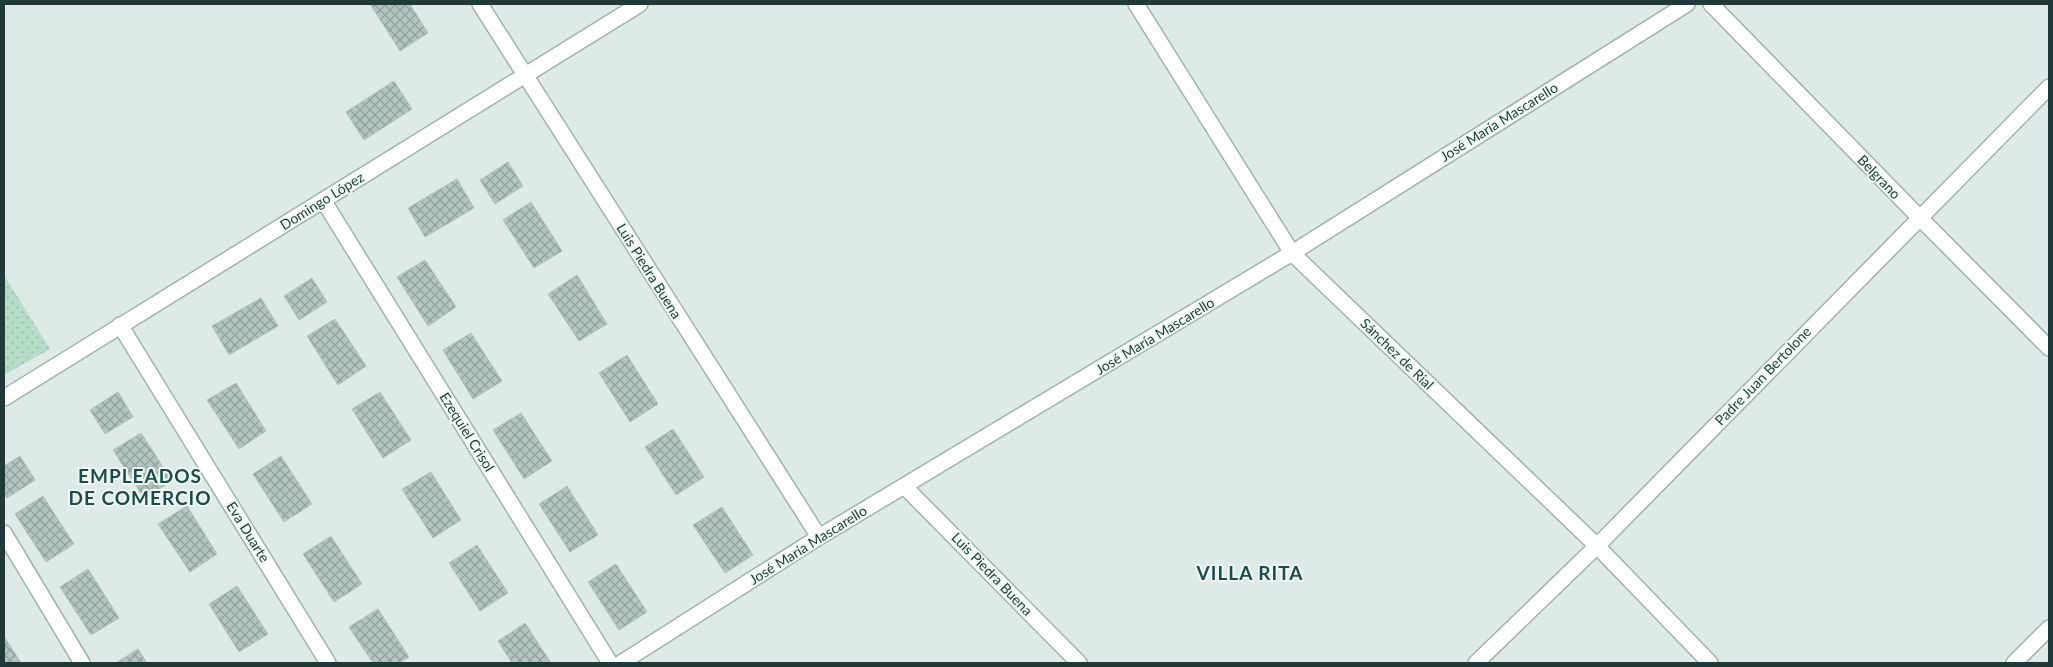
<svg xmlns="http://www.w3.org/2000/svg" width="2053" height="667" viewBox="0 0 2053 667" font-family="Lato,sans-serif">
<defs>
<pattern id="grass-dots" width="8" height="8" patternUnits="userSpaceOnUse" patternTransform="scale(1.25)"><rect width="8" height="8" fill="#b5ddc7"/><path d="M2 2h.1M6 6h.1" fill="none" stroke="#9bbeac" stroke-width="1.8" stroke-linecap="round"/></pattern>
<pattern id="building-cross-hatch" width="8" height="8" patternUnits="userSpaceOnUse" patternTransform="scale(1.25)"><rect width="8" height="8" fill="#b3c5c0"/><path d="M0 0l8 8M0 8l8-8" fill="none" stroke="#91a19d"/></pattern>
</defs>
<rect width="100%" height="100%" fill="#deeae7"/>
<path fill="url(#grass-dots)" d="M 4,275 L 50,349 L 4,375 Z"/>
<path fill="url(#building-cross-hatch)" stroke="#b0c4bf" d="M 370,4 L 410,4 L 428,33 L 400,51 Z
M 394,81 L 412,109 L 364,140 L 346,112 Z
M 508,162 L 523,186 L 495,204 L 480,180 Z
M 457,179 L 474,208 L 425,237 L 408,208 Z
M 531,202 L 562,251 L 534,268 L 503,220 Z
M 425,260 L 456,307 L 428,326 L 397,277 Z
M 577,275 L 607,324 L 579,341 L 548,294 Z
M 312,278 L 327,302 L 299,320 L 284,296 Z
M 261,298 L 278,326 L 229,355 L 212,326 Z
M 335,319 L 366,366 L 338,385 L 307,336 Z
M 471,333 L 502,381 L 473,399 L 443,350 Z
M 627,355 L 658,404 L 630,422 L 599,373 Z
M 236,383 L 266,431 L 239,449 L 207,400 Z
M 118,392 L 133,417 L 105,434 L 90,410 Z
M 380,392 L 411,440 L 383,458 L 352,409 Z
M 521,413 L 552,461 L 524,479 L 493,430 Z
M 673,429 L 704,477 L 676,495 L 645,447 Z
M 141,433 L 172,481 L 144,498 L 113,450 Z
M 20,456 L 35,480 L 7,498 L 4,493 L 4,466 Z
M 281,456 L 312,504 L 284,522 L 253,474 Z
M 431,472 L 461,520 L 433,538 L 402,489 Z
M 567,486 L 598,535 L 570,552 L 539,504 Z
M 43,496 L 74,544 L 46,562 L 15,514 Z
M 187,506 L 217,554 L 190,572 L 158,524 Z
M 722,507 L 753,555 L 725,573 L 693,525 Z
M 331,536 L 362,584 L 334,602 L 303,554 Z
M 477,545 L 508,593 L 480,611 L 449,563 Z
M 616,564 L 647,612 L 619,630 L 588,582 Z
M 88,569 L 119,618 L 91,635 L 60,587 Z
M 237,586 L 268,634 L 239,652 L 209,604 Z
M 378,609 L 409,657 L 399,663 L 373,663 L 349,627 Z
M 525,623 L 551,663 L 512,663 L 498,641 Z
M 4,636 L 21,663 L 4,663 Z
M 138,649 L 147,663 L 116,663 Z"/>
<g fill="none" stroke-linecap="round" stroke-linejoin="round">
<g stroke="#a1b2af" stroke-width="18">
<path id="minor" d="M 480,4 L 819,537
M 1136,4 L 1292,253 L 1597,546
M 1711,4 L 1919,217 L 2049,348
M 323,200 L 610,663
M 120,325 L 328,663
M 4,398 L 640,4
M 904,486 L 1079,663
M 4,533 L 82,663
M 621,663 L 819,537 L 1292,253 L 1687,4
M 2014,663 L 2049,628"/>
</g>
<g stroke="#a1b2af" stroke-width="18">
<path id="tertiary" d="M 1597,546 L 1710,663
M 1476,663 L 1597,546 L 2049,87"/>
</g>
<use href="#minor" stroke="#fff" stroke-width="15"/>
<use href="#tertiary" stroke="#fff" stroke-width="15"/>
</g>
<g text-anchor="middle" stroke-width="4" stroke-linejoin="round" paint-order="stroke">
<g font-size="14" fill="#1f3a38" stroke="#eef7f4">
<text transform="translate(1499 122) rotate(-32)" y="5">José María Mascarello</text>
<text transform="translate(1879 177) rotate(46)" y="5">Belgrano</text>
<text transform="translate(322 201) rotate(-32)" y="5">Domingo López</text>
<text transform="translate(649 271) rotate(58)" y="5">Luis Piedra Buena</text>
<text transform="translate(1155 336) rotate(-31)" y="5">José María Mascarello</text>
<text transform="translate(1397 354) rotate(44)" y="5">Sánchez de Rial</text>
<text transform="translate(1763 376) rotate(-46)" y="5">Padre Juan Bertolone</text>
<text transform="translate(467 432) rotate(58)" y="5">Ezequiel Crisol</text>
<text transform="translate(248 532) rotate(58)" y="5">Eva Duarte</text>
<text transform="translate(808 545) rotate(-32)" y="5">José María Mascarello</text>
<text transform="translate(992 574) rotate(46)" y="5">Luis Piedra Buena</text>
</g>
<g font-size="19" font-weight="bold" letter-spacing="1" fill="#1a4d49" stroke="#eef7f4">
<text x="140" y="483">EMPLEADOS<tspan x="140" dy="22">DE COMERCIO</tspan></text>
<text x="1250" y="580">VILLA RITA</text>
</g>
</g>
<rect width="2053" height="667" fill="none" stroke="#1f3a38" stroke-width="10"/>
</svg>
